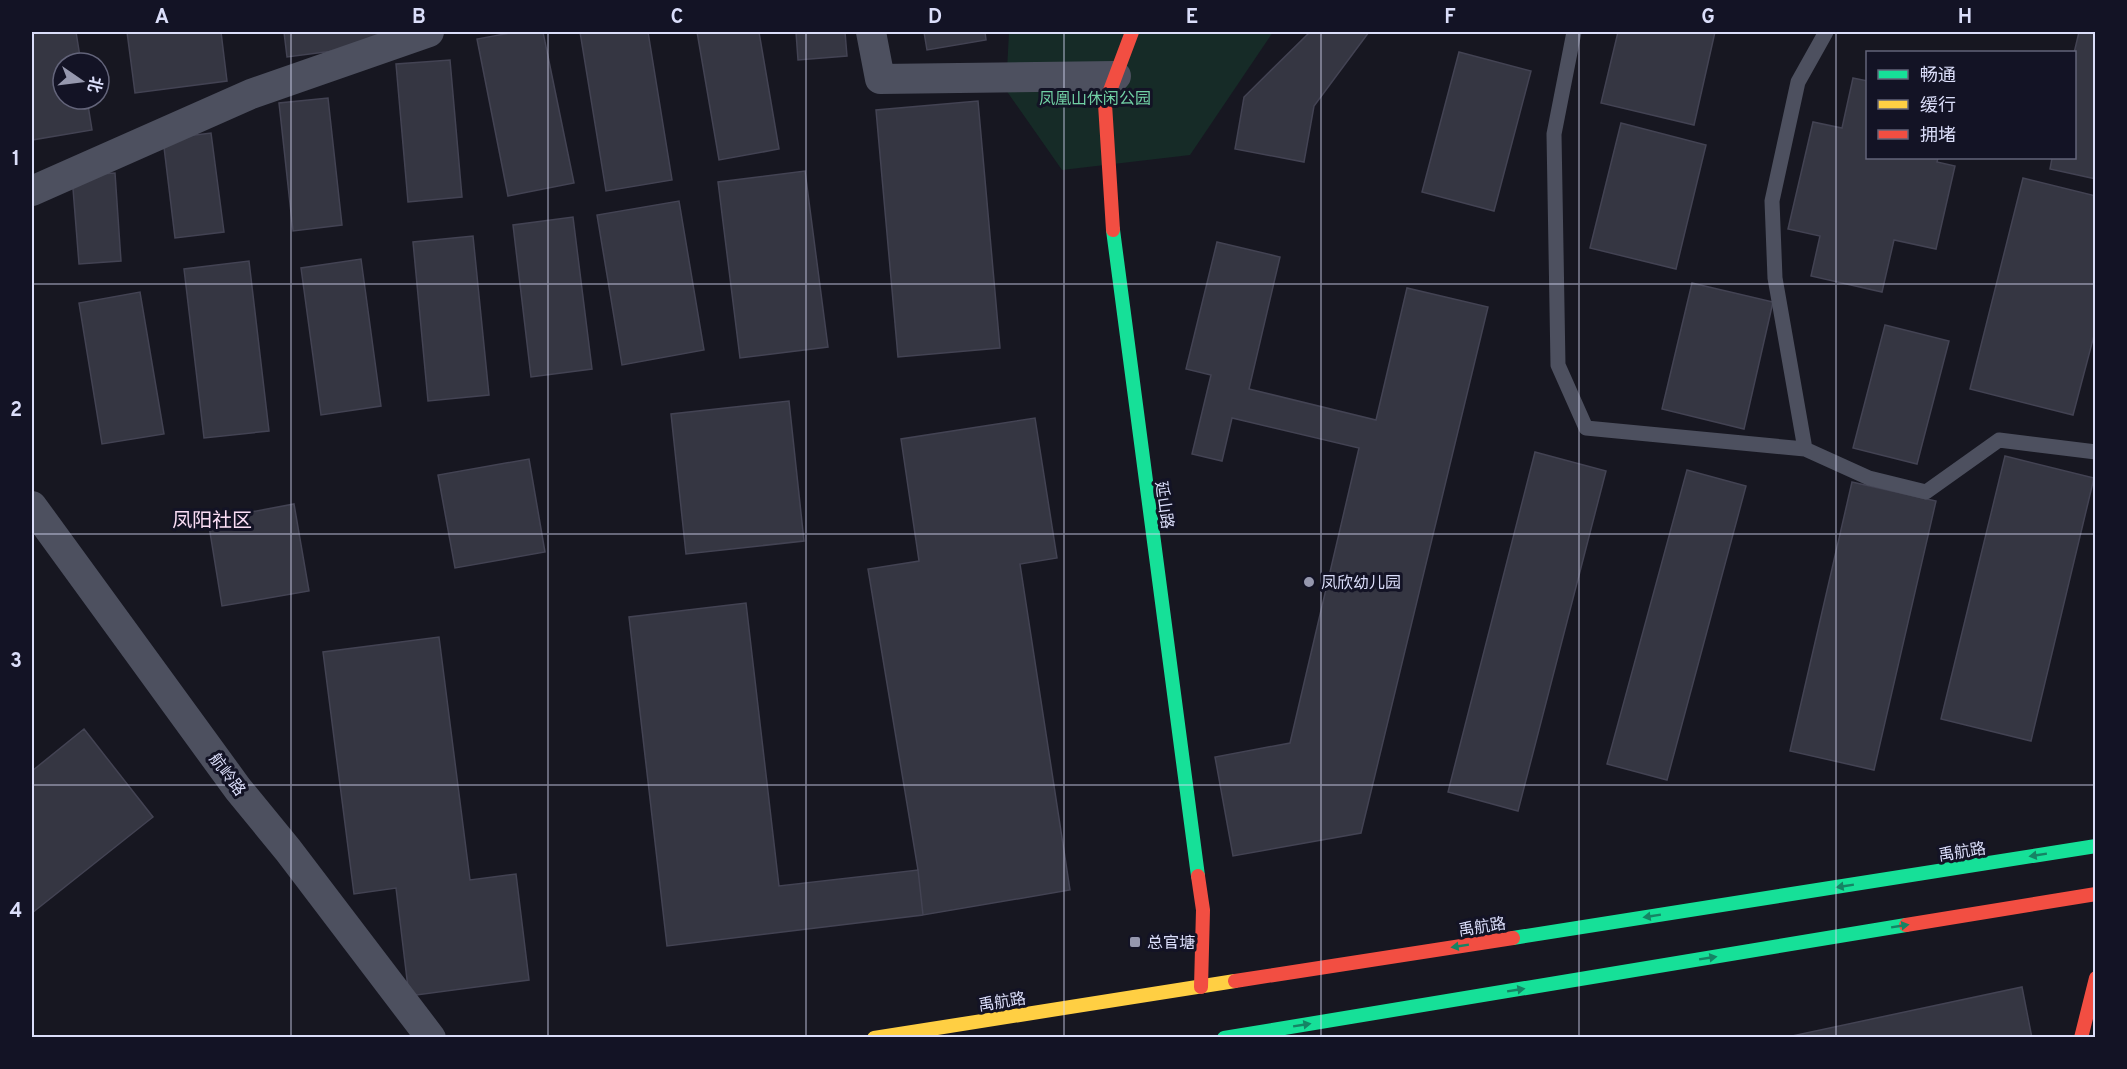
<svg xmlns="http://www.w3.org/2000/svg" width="2127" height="1069" viewBox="0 0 2127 1069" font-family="Overpass,'Noto Sans SC',sans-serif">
<rect width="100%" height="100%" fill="#171721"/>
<path fill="#162b27" d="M 1009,32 L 1273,32 L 1190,155 L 1062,170 L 1006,90 Z"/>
<path fill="#353642" stroke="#434353" stroke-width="1.5" d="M 32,32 L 76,32 L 81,63 L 63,63 L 63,99 L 87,99 L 92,130 L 32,140 Z
M 127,32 L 221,32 L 227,81 L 135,93 Z
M 284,32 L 385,32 L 387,44 L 287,57 Z
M 515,32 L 543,32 L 574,183 L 508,196 L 477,39 Z
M 580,32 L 648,32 L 672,180 L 606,191 Z
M 697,32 L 759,32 L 779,149 L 719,160 Z
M 796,32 L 845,32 L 847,56 L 798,60 Z
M 924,32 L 985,32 L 986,40 L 927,50 Z
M 1310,32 L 1369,32 L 1314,106 L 1304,162 L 1235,149 L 1244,97 Z
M 1618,32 L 1715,32 L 1694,125 L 1601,103 Z
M 2079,32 L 2096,32 L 2096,179 L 2050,169 L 2052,158 L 2074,158 L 2074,53 Z
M 1459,52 L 1531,71 L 1494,211 L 1422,192 Z
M 450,60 L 462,197 L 408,202 L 396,64 Z
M 1853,78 L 1868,81 L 1868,158 L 1938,158 L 1937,162 L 1955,166 L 1936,249 L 1894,240 L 1882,292 L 1811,276 L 1820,236 L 1788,229 L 1813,122 L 1842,128 Z
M 328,98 L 342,225 L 293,231 L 279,103 Z
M 978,101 L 1000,348 L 898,357 L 876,110 Z
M 1621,123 L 1706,145 L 1676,269 L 1590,248 Z
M 211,133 L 224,232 L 175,238 L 163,139 Z
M 805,171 L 828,347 L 740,358 L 718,182 Z
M 115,173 L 121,261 L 79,264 L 72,176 Z
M 2023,178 L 2096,196 L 2096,328 L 2073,415 L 1970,389 Z
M 679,201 L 704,350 L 622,365 L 597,215 Z
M 573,217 L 592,369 L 531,377 L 513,225 Z
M 473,236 L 489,395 L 428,401 L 413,242 Z
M 1217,242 L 1280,257 L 1249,389 L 1376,420 L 1407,288 L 1488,307 L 1361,833 L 1233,856 L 1215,757 L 1290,743 L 1359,448 L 1232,418 L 1222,461 L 1192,454 L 1211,375 L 1186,369 Z
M 361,259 L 381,406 L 321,415 L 301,268 Z
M 249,261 L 269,431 L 204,438 L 184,269 Z
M 1692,283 L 1773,302 L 1744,429 L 1662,409 Z
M 140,292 L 164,434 L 102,444 L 79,303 Z
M 1885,325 L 1949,341 L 1917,464 L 1853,448 Z
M 789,401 L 804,541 L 686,554 L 671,414 Z
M 1035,418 L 1057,558 L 1020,564 L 1070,890 L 923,915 L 918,870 L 868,569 L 919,561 L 901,439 Z
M 1535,452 L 1606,471 L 1518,811 L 1448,792 Z
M 2005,456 L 2094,478 L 2031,741 L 1941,719 Z
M 529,459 L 545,552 L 455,568 L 438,475 Z
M 1687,470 L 1746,486 L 1667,780 L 1607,764 Z
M 1852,482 L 1936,501 L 1874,770 L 1790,751 Z
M 294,504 L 309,591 L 222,606 L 208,520 Z
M 746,603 L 779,886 L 918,870 L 923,915 L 667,946 L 629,617 Z
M 439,637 L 470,880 L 516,874 L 529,980 L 409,996 L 396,888 L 354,894 L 323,652 Z
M 84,729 L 153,817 L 32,913 L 32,771 Z
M 2022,987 L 2032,1038 L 1793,1038 L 1792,1036 Z"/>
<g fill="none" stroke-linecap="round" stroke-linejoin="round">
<path stroke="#4d505f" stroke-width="15" d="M 1574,32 L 1554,134 L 1558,365 L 1586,428 L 1805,449
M 1826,32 L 1798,82 L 1772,201 L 1775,278 L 1805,449 L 1869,478 L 1926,492 L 1999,440 L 2096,452"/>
<path stroke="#4d505f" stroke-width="30" d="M 871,32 L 880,79 L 1116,76
M 32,191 L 251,94 L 429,32
M 32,506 L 238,789 L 288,850 L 431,1038"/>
<path stroke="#16e098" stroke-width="14" d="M 1113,230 L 1198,876
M 1513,938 L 2096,846
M 1224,1038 L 1906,925"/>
<path stroke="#ffcf43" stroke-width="14" d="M 874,1038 L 1235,981"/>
<path stroke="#f24e42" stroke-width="14" d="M 1113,230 L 1105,104 L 1132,32
M 1198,876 L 1203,910 L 1201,987
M 1906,925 L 2096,894
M 1235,981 L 1513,938
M 2081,1038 L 2096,978"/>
</g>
<defs><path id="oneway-solid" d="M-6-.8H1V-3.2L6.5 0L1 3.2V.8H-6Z" transform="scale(1.5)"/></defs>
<g fill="#158464">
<use href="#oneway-solid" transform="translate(2038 855) rotate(171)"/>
<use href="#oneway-solid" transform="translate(1845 886) rotate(171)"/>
<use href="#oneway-solid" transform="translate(1652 916) rotate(171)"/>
<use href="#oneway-solid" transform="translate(1900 926) rotate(-9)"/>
<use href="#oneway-solid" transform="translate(1460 946) rotate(171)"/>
<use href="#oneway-solid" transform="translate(1708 958) rotate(-9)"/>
<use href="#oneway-solid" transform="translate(1516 990) rotate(-9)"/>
<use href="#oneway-solid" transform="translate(1302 1025) rotate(-9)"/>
</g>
<path fill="none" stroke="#dbdefa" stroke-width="1.5" stroke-opacity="0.55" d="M 291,32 L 291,1038M 548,32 L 548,1038M 806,32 L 806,1038M 1064,32 L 1064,1038M 1321,32 L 1321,1038M 1579,32 L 1579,1038M 1836,32 L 1836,1038M 32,284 L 2096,284M 32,534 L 2096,534M 32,785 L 2096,785"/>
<g fill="#9698ae" stroke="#131325" stroke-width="2">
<circle cx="1309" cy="582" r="6"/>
<rect x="1129" y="936" width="12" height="12" rx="3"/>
</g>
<g text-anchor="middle" stroke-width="6" stroke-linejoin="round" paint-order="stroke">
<g font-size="16" fill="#71d1a5" stroke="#131325">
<text x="1095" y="104">凤凰山休闲公园</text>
</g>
<g font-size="16" fill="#dbdefa" stroke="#131325">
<text transform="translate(1165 505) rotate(82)" y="6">延山路</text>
<text transform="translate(228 774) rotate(53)" y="6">航岭路</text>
<text transform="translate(1962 851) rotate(-9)" y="6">禹航路</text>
<text transform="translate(1482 926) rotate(-9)" y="6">禹航路</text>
<text transform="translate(1002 1001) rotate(-9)" y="6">禹航路</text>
</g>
<g font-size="16" fill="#dbdefa" stroke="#131325" text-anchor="start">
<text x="1321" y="588">凤欣幼儿园</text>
<text x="1147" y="948">总官塘</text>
</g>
<g font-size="20" fill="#faddf5" stroke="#131325">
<text x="212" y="527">凤阳社区</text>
</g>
</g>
<rect width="2127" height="1069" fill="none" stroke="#131325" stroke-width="66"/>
<rect x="1866" y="51" width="210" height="108" fill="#131325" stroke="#63647a" stroke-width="1.5"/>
<rect x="1878" y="70" width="30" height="9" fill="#16e098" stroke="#63647a" stroke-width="1.5"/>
<text x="1920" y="81" font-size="18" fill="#dbdefa">畅通</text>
<rect x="1878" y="100" width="30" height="9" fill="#ffcf43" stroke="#63647a" stroke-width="1.5"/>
<text x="1920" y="111" font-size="18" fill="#dbdefa">缓行</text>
<rect x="1878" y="130" width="30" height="9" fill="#f24e42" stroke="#63647a" stroke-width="1.5"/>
<text x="1920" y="141" font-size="18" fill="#dbdefa">拥堵</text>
<g transform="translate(81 81) rotate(104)"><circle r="28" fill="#131325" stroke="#63647a" stroke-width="1.5"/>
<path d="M0-4.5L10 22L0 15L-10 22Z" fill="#9698ae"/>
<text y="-9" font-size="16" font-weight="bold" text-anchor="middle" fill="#dbdefa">北</text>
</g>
<rect x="33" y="33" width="2061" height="1003" fill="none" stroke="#dbdefa" stroke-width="2"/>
<g font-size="20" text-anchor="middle" font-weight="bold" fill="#dbdefa">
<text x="162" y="23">A</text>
<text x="419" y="23">B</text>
<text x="677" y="23">C</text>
<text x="935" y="23">D</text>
<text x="1192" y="23">E</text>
<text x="1450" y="23">F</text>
<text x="1708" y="23">G</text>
<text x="1965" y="23">H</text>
<text x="16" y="165">1</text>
<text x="16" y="416">2</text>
<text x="16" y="667">3</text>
<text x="16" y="917">4</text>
</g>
</svg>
